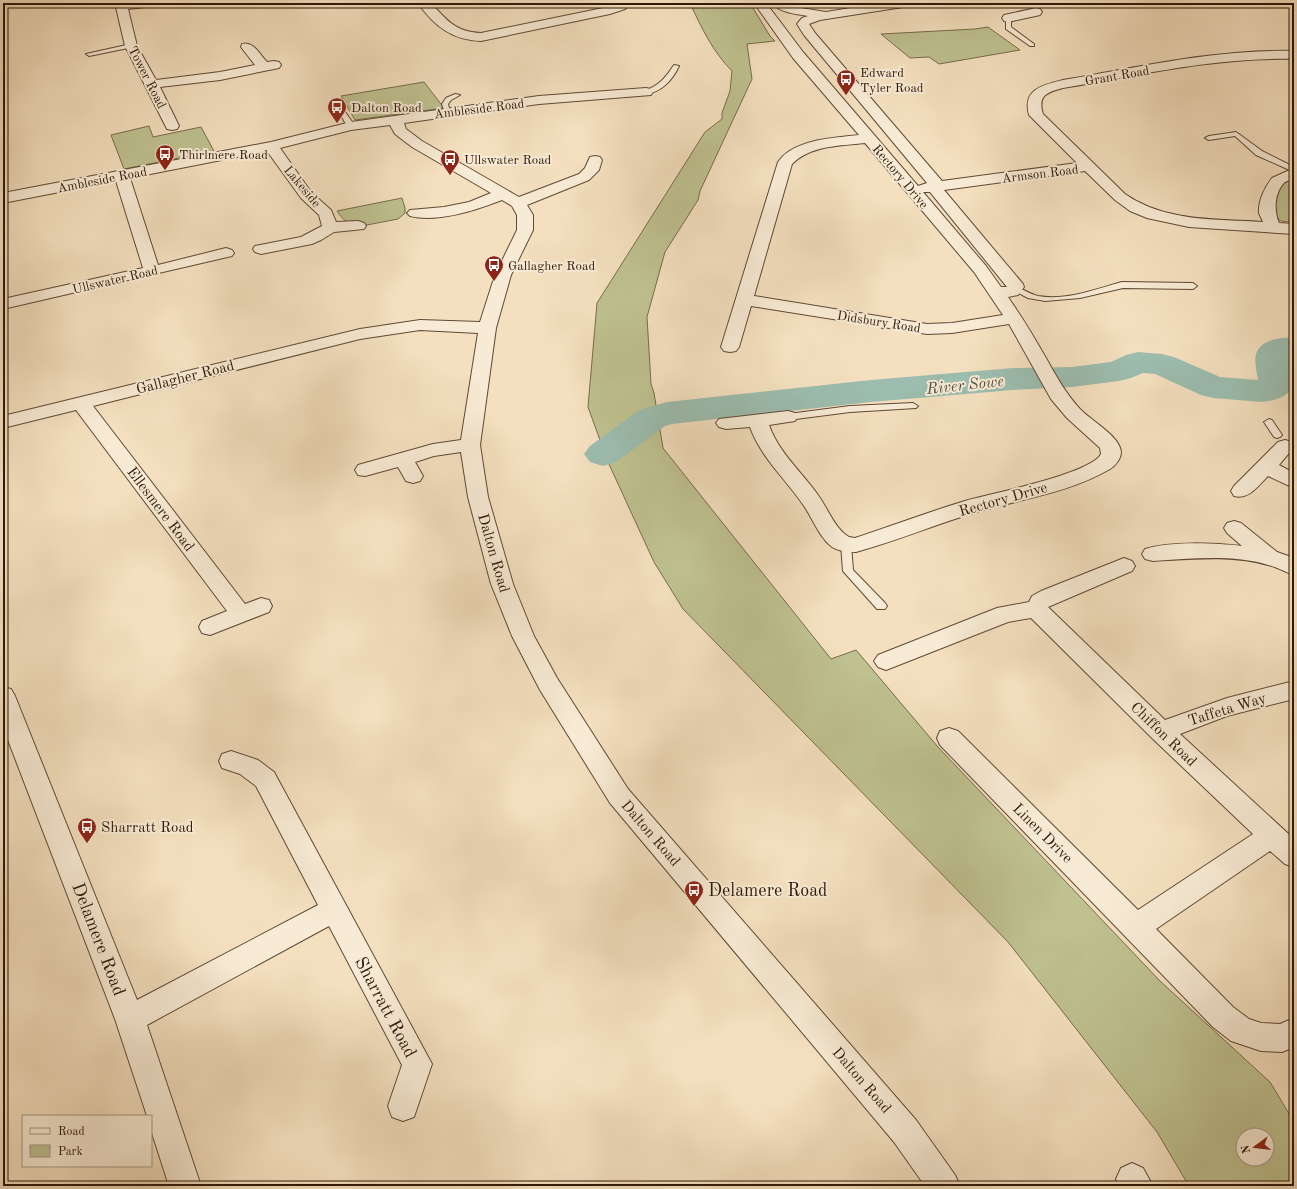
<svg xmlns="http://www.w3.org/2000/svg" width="1297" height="1189" viewBox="0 0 1297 1189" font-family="'Old Standard TT',serif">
<rect width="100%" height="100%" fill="#f4e0bf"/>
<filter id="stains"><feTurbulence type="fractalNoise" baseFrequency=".005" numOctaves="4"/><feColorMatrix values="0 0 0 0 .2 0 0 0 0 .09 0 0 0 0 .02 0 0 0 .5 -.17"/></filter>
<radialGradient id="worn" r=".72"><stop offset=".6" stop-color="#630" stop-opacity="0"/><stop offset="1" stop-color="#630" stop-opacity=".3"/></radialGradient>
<path fill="#bfc190" stroke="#766c4c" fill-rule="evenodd" d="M 690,3 L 750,3 L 770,36 L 775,41 L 747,44 L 752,79 L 700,191 L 698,200 L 665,252 L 647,317 L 651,384 L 654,393 L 663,448 L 831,659 L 856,650 L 938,747 L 1160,981 L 1270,1082 L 1294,1122 L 1294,1186 L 1189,1186 L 1157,1132 L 1008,942 L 683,609 L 654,562 L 608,462 L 588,407 L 597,303 L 705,132 L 722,119 L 722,113 L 730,91 L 732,71 C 713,52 701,27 690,3 ZM 1243,1135 L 1267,1135 L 1267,1159 L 1243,1159 Z
M 988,27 L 1020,50 L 939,64 L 929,57 L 910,58 L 881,34 L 975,29 Z
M 424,82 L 444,108 L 355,120 L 341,96 Z
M 149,126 L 153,137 L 201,127 L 214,151 L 124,169 L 111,135 Z
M 1294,178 L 1294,222 C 1290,222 1285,222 1281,221 C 1271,216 1274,196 1278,188 C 1282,182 1288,180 1294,178 Z
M 402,198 L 405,208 L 405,213 L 398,219 L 367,225 C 352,216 350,231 337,211 Z"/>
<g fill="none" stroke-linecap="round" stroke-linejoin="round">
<path fill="#9cbdaf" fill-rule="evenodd" d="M 1294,337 L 1294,357 L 1290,357 L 1294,386 C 1286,398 1276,400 1262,402 L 1213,398 L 1201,395 L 1155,374 L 1143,373 L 1131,378 L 1119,381 L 1072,387 L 1013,390 L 871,402 L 672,424 L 665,426 L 616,462 L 603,466 L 590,462 L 584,454 L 590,446 L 639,410 L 667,402 L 871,380 L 1013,368 L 1072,367 L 1111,362 L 1126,355 L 1138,352 L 1162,354 L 1174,357 L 1220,377 L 1258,380 C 1257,373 1254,361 1256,354 C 1262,338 1280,338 1294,337 Z"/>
<g stroke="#604936" stroke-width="2">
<path id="lane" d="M 1006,17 L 1011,18 L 1011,27 L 1034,44 L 1034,46 L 1030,46 L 1006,29 Z
M 131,44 L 134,46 L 133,47 L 89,56 L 86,54 Z
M 674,65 L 679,66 C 673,79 660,95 644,93 L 644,91 C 659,86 666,77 674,65 Z
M 455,94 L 460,95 L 451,100 L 448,104 L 450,112 L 445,113 L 442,104 L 446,98 Z
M 341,108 L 343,109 L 355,126 L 353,127 L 347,126 L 338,110 Z
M 1236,132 L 1262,151 L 1294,167 L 1294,172 L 1256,155 L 1235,136 L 1209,140 L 1205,138 L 1209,136 Z
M 1122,282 L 1193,283 L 1197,286 L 1193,289 L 1123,288 L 1080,298 L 1045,301 L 1028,298 L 1011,289 L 1015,286 C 1023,289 1030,294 1038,296 C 1066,301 1096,289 1122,282 Z
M 913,403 L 918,406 L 916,408 L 850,412 L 788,420 L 783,417 L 788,414 L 850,406 Z
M 1269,419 L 1272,420 L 1282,435 L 1280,437 L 1277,438 L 1274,437 L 1264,422 Z
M 846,541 L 850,542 L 851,545 L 853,570 L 885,603 L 887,606 L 885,609 L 877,609 L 843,571 L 841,545 L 842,542 Z"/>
</g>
<g stroke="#604936" stroke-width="2">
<path id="street" d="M 115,3 L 155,3 L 153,6 L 128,9 L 137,46 L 156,80 L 220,72 L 255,65 L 241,47 L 242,44 C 254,41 260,55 267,62 L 274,61 L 279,62 L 281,65 L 279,68 L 274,69 L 220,80 L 160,87 L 179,126 L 177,129 L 172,130 L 167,129 L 125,46 Z
M 418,3 L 431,3 C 447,20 455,32 481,33 L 603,8 L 617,3 L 631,3 L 625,9 L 610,14 L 481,41 C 452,40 434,26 418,3 Z
M 754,3 L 766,3 L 803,52 L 918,186 L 927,183 L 804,35 L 797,24 L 802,18 L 808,16 C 797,14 780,13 772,3 L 787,3 L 795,7 L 826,12 L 881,3 L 909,3 L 907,6 L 903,7 L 820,20 L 809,24 L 815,33 L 942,181 L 1077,163 L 1029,115 C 1022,89 1043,85 1063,80 C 1140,67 1216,49 1294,51 L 1294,59 C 1216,57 1140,75 1063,88 C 1048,92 1037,95 1043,114 L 1125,194 C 1165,222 1216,219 1263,222 C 1262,219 1260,216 1259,213 C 1258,201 1265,187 1272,178 L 1294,168 L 1294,178 C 1291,180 1285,181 1283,184 C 1274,195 1274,211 1279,223 L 1294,224 L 1294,234 L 1189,227 L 1147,218 L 1130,211 L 1115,200 L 1085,171 L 944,190 L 1023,284 L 1024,287 L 1018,295 L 1008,297 C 1022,317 1034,337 1046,358 C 1056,376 1066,394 1080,409 C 1090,420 1120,436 1121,452 C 1121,459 1115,466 1110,469 C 1069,493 1021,499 977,512 C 936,524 897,541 856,552 C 848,552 838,551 832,547 C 819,537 813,519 804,506 C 786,479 761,458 750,427 L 726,429 L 719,427 L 716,423 L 719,419 L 788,411 L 795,413 L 797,417 L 795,421 L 769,425 C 779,453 801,471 818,495 C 828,509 835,529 849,537 L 855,538 C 892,526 928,512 965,501 C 989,494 1091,474 1101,454 L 1100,448 L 1067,418 L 1051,399 L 1009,324 L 952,333 L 927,334 L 751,306 L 739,347 L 736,351 L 730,352 L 724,351 L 721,347 L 778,162 C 794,139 833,138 859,135 L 793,58 ZM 865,143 L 974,272 L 1003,315 L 952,323 L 927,324 L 754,296 L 792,164 C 811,145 840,146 865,143 ZM 923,192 L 930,192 L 1007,287 L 1001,287 L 986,266 Z
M 1036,8 L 1040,9 L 1042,12 L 1040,15 L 1008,22 L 1004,21 L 1002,18 L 1004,15 Z
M 646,88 L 651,89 L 653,92 L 651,95 L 539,104 L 404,123 L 406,129 L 422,141 L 519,197 L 579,174 L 585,168 L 590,157 L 595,156 L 600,157 L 602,160 L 599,170 L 589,180 L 527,205 L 533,215 L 533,230 L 511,275 L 496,328 L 480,445 L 488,497 L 513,584 L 534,636 L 557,678 L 628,789 L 916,1120 L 955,1175 L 960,1186 L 925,1186 L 894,1142 L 610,803 L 540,690 L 512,636 L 491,584 L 468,497 L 461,452 L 434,456 L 415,462 L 423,476 L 420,481 L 413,483 L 406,481 L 398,467 L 365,476 L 358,475 L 355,470 L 358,465 L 433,444 L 461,440 L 478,333 L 420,330 L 360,339 L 93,406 L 245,604 L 261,598 L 269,600 L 272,606 L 269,612 L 210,635 L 202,633 L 199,627 L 202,621 L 227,611 L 76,410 L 3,428 L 3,416 L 360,329 L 420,320 L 480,322 L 495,275 L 517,230 L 517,215 L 512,206 L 502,200 C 476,210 438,223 410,216 L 407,213 L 410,210 L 444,207 L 469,202 L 491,193 L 412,147 L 395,134 L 390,125 L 351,130 L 280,148 L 311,192 L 331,210 L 336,222 L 358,221 L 364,223 L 366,226 L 364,229 L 334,232 L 321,240 L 312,244 L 261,254 L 255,252 L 253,249 L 255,246 L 301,237 L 322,226 L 319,215 L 301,198 L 267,151 L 130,178 L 158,265 L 226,248 L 232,250 L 234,253 L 232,256 L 3,309 L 3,299 L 143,268 L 116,181 L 3,203 L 3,193 L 271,142 L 351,122 L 539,96 Z
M 1285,440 L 1292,442 L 1294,447 L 1279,465 L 1294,473 L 1294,488 L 1268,476 C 1258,486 1249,500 1234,496 L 1231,491 L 1234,486 L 1278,442 Z
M 1234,521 L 1241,523 L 1277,552 L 1294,558 L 1294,575 C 1285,572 1277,567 1268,565 C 1233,554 1189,559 1153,561 L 1145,559 L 1142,554 L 1145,549 C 1171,541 1215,543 1242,546 L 1227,533 L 1224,528 L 1227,523 Z
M 1124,558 L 1132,561 L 1135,566 L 1132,571 L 1048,607 L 1165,720 L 1227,698 L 1294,681 L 1294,699 L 1227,716 L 1180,734 L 1294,839 L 1294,867 L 1285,864 L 1270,851 L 1156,929 L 1233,1007 L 1249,1019 L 1261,1023 L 1280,1024 L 1294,1018 L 1294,1047 L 1282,1052 L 1261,1051 L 1231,1041 L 1213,1027 L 940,745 L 937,738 L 940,731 L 949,728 L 958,731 L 1138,910 L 1253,834 L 1153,739 L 1031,618 L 1008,622 L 886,670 L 878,667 L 874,661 L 878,655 L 997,608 L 1029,602 L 1032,596 L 1041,591 Z
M 3,687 L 11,689 L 15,696 L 137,1000 L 318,905 L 256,786 L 240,774 L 222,768 L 219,761 L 222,754 L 231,751 L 258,760 L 274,772 L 432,1064 L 414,1117 L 403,1121 L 392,1117 L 388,1106 L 402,1065 L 329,926 L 147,1025 L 201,1186 L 169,1186 L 151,1130 L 151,1116 L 147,1116 L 115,1019 L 3,727 Z
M 1132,1163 L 1143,1168 L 1153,1186 L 1119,1186 L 1116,1179 L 1121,1168 Z"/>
</g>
<use href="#lane" fill="#f8ebd5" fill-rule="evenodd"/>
<use href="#street" fill="#f8ebd5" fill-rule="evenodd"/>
</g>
<defs>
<g id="bus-pin" transform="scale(1)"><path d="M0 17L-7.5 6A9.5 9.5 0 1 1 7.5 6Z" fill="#8f2418" stroke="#f8ebd5"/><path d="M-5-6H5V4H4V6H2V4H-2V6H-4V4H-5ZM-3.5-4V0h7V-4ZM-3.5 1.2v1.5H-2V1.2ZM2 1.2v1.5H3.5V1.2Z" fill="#fff"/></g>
</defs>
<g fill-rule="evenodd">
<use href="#bus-pin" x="846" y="79"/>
<use href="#bus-pin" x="337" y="107"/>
<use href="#bus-pin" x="165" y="154"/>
<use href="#bus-pin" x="450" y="159"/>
<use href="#bus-pin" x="494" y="265"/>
<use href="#bus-pin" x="87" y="827"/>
<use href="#bus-pin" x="694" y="890"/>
</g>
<g text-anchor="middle" stroke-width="4" stroke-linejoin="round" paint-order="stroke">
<g font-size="13" fill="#2e1708" stroke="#f8ebd5" text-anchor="start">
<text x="860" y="77">Edward<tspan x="860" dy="15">Tyler Road</tspan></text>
<text x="351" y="112">Dalton Road</text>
<text x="179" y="159">Thirlmere Road</text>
<text x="464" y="164">Ullswater Road</text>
<text x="508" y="270">Gallagher Road</text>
</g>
<g font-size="13" fill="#2e1708" stroke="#f8ebd5">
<text transform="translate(1117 75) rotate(-10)" y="5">Grant Road</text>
<text transform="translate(148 77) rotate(63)" y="5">Tower Road</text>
<text transform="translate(479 108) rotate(-7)" y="5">Ambleside Road</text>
<text transform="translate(1040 173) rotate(-7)" y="5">Armson Road</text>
<text transform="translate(901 176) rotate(50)" y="5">Rectory Drive</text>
<text transform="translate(102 179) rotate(-11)" y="5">Ambleside Road</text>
<text transform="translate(303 186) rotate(50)" y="5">Lakeside</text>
<text transform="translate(115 279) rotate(-13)" y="5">Ullswater Road</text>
<text transform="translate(879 321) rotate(9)" y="5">Didsbury Road</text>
</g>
<g font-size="15" fill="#2e1708" stroke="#f8ebd5">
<text transform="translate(185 377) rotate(-14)" y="5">Gallagher Road</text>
<text transform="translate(1003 499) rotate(-16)" y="5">Rectory Drive</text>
<text transform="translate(161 509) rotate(53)" y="5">Ellesmere Road</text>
<text transform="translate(494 553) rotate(74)" y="5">Dalton Road</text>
<text transform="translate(1227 709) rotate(-17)" y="5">Taffeta Way</text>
<text transform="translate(1164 734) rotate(44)" y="5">Chiffon Road</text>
<text transform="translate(651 833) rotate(49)" y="5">Dalton Road</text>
<text transform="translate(1043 833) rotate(45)" y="5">Linen Drive</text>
<text transform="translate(862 1080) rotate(49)" y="5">Dalton Road</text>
</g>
<g font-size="15" fill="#2e1708" stroke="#f8ebd5" text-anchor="start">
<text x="101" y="832">Sharratt Road</text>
</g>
<g font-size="16" font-style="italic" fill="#545142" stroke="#f8ebd5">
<text transform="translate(965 384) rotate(-6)" y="6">River Sowe</text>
</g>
<g font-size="18" fill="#2e1708" stroke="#f8ebd5" text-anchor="start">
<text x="708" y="896">Delamere Road</text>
</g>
<g font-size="18" fill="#2e1708" stroke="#f8ebd5">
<text transform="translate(99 939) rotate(69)" y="6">Delamere Road</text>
<text transform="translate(386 1007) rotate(62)" y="6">Sharratt Road</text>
</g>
</g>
<rect width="1297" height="1189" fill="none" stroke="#f4e0bf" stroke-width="16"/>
<rect x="4" y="4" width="1289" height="1181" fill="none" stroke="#2e1708" stroke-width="2"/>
<rect x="8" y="8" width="1281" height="1173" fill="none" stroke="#2e1708"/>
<rect x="22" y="1115" width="130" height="52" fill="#f8ebd5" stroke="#a79683"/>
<rect x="30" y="1128" width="20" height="6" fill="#f8ebd5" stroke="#a79683"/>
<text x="58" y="1135" font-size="12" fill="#2e1708">Road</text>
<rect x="30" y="1145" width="20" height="12" fill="#bfc190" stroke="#a79683"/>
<text x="58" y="1155" font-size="12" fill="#2e1708">Park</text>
<g transform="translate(1255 1147) rotate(255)"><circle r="19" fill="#f8ebd5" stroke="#a79683"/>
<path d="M0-3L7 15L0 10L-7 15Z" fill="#8f2418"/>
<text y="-6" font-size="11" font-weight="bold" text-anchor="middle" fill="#2e1708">N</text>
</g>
<rect width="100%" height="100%" filter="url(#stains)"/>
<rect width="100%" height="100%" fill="url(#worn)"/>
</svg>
